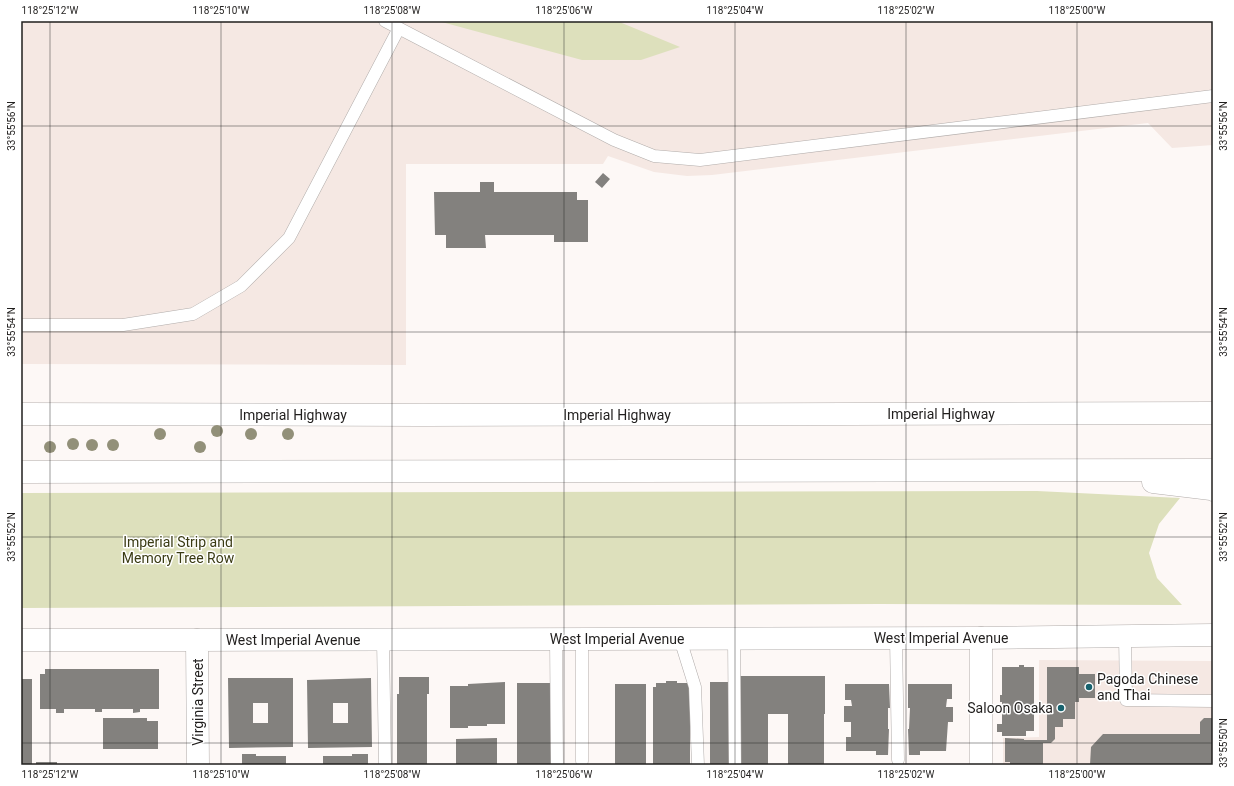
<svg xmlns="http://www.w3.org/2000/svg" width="1234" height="786" viewBox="0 0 1234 786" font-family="Roboto,sans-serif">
<rect width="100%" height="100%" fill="#fdf8f6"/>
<path fill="#f5e8e3" d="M 21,21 L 1213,21 L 1213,145 L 1172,148 L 1148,123 L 712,175 L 687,176 L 654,172 L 608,156 L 603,164 L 406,164 L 406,365 L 21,364 Z
M 1039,660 L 1213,661 L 1213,765 L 1003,765 L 1003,738 L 1039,737 Z"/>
<path fill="#dde0bc" d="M 438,21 L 617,21 L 680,47 L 641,60 L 582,60 Z
M 1037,491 L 1180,498 L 1159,524 L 1149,553 L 1157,578 L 1182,605 L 879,604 L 21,608 L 21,493 Z"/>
<path fill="#83817e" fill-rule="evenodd" d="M 603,173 L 610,179 L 602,188 L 595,182 Z
M 480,182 L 494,182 L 494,192 L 577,192 L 577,200 L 588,200 L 588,242 L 554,242 L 554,235 L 485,235 L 486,248 L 446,248 L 446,235 L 435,235 L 434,192 L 480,192 Z
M 1019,665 L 1024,665 L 1024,667 L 1034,667 L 1034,731 L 1026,731 L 1026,736 L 1002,736 L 1002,732 L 997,732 L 997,724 L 1002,724 L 1002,702 L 1000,702 L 1000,695 L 1002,695 L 1002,667 L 1019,667 Z
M 1047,667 L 1079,667 L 1079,674 L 1095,674 L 1095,698 L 1079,698 L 1079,702 L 1075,702 L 1075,719 L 1063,719 L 1063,727 L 1055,727 L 1055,739 L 1051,743 L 1043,743 L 1043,765 L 1010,765 L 1010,762 L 1005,762 L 1005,738 L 1024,739 L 1024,740 L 1047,740 Z
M 45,669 L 159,669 L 159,709 L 140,709 L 140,712 L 133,713 L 133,709 L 102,709 L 102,712 L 95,712 L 95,709 L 64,709 L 64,713 L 56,713 L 56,709 L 40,709 L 40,674 L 45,674 Z
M 737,676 L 825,676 L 825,714 L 824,714 L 824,765 L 788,765 L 788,714 L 768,714 L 768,765 L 737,765 Z
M 399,677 L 429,677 L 429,694 L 427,694 L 427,765 L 397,765 L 397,694 L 399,694 Z
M 228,678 L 293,678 L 293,747 L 229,748 ZM 253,703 L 268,703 L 268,723 L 253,723 Z
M 371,678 L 372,747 L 308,748 L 307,680 ZM 333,703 L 348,703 L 348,723 L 333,723 Z
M 21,679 L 32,679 L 32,765 L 21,765 Z
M 666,681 L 677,681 L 677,683 L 688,683 L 690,685 L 690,765 L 653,765 L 653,687 L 656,687 L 656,683 L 666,683 Z
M 505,682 L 505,724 L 487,724 L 487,726 L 468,726 L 468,728 L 450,728 L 450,686 L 468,686 L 468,684 Z
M 710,682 L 730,682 L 730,765 L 710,765 Z
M 517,683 L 552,683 L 552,765 L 517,765 Z
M 615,684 L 646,684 L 646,765 L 615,765 Z
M 845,684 L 889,684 L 890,708 L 888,708 L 888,729 L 889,729 L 888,755 L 876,755 L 876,751 L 846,751 L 846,737 L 851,737 L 851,722 L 844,722 L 844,706 L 852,706 L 851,700 L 845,700 Z
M 908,684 L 952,684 L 952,699 L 947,699 L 946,707 L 953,707 L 953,722 L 948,722 L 946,751 L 920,751 L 920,755 L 909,755 L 908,729 L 909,729 L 910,708 L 908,708 Z
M 103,718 L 147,718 L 147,721 L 158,721 L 158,749 L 103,749 Z
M 1204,718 L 1213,718 L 1213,765 L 1090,765 L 1091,747 L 1103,734 L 1200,734 L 1200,722 Z
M 497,738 L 497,765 L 456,765 L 456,739 Z
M 242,754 L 256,754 L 256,756 L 286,756 L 286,765 L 242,765 Z
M 352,754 L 368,754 L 368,765 L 323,765 L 323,756 L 352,756 Z
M 36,762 L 57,762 L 57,765 L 36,765 Z"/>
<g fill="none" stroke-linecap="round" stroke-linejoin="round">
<g stroke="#b1acaa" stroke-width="13">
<path id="lane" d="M 385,21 L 614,140 L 654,156 L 700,160 L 1213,96
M 21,325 L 123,325 L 193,314 L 241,286 L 289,238 L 399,28
M 1125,636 L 1126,700 L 1213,701
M 896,638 L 898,760
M 556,639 L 557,765
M 582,639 L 582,761
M 680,639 L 695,687 L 698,765
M 734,639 L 735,765
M 383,640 L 385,765"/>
</g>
<g stroke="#b1acaa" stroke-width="23">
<path id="street" d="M 981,638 L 981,765
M 21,640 L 197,640"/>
</g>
<g stroke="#b1acaa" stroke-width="23">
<path id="secondary" d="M 198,765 L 197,640 L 981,638 L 1213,635"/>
</g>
<g stroke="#b1acaa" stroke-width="23">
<path id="primary" d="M 21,414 L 423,415 L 1213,413
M 21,472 L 1213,470
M 1153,482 L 1211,489 L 1213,490"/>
</g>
<use href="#lane" stroke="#fff" stroke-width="12"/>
<use href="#street" stroke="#fff" stroke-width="22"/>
<use href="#secondary" stroke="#fff" stroke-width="22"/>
<use href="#primary" stroke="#fff" stroke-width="22"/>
</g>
<g fill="#929079">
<circle cx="217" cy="431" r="6"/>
<circle cx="160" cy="434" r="6"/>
<circle cx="251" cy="434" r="6"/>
<circle cx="288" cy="434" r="6"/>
<circle cx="73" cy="444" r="6"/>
<circle cx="92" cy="445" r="6"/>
<circle cx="113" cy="445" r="6"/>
<circle cx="50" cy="447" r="6"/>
<circle cx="200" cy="447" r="6"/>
</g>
<path fill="none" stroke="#211f1e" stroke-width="1" stroke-opacity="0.45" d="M 50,21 L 50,765M 221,21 L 221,765M 392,21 L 392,765M 564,21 L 564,765M 735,21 L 735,765M 906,21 L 906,765M 1077,21 L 1077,765M 21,126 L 1213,126M 21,332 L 1213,332M 21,537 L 1213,537M 21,743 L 1213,743"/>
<g fill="#17626e" stroke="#fff" stroke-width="1.5">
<circle cx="1089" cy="687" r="4"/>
<circle cx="1061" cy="708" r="4"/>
</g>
<g text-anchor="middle" stroke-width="3" stroke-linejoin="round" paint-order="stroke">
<g font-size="14" fill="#211f1e" stroke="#fff">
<text x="941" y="419">Imperial Highway</text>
<text x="293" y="420">Imperial Highway</text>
<text x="617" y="420">Imperial Highway</text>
<text x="941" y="643">West Imperial Avenue</text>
<text x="617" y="644">West Imperial Avenue</text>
<text x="293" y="645">West Imperial Avenue</text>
<text transform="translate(198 702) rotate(-90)" y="5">Virginia Street</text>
</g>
<g font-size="14" fill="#3a3b13" stroke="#fff">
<text x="178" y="547">Imperial Strip and<tspan x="178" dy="16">Memory Tree Row</tspan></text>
</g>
<g font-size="14" fill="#211f1e" stroke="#fff" text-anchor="start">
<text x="1097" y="684">Pagoda Chinese<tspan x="1097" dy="16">and Thai</tspan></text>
<text x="1053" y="713" text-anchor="end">Saloon Osaka</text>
</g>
</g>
<rect width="1234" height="786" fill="none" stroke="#ffffff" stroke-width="44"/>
<rect x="22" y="22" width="1190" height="742" fill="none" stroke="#211f1e" stroke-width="1.5"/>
<g font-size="10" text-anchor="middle" fill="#211f1e">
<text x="50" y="14">118°25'12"W</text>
<text x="221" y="14">118°25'10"W</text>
<text x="392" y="14">118°25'08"W</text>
<text x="564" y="14">118°25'06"W</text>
<text x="735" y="14">118°25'04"W</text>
<text x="906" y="14">118°25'02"W</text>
<text x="1077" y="14">118°25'00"W</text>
<text transform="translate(11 126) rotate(-90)" y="4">33°55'56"N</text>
<text transform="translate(1223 126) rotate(-90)" y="4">33°55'56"N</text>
<text transform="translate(11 332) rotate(-90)" y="4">33°55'54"N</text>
<text transform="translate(1223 332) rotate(-90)" y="4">33°55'54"N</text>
<text transform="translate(11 537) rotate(-90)" y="4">33°55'52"N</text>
<text transform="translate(1223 537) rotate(-90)" y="4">33°55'52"N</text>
<text transform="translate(1223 743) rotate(-90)" y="4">33°55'50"N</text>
<text x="50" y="778">118°25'12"W</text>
<text x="221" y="778">118°25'10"W</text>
<text x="392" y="778">118°25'08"W</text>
<text x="564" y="778">118°25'06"W</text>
<text x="735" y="778">118°25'04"W</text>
<text x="906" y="778">118°25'02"W</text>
<text x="1077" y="778">118°25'00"W</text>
</g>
</svg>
